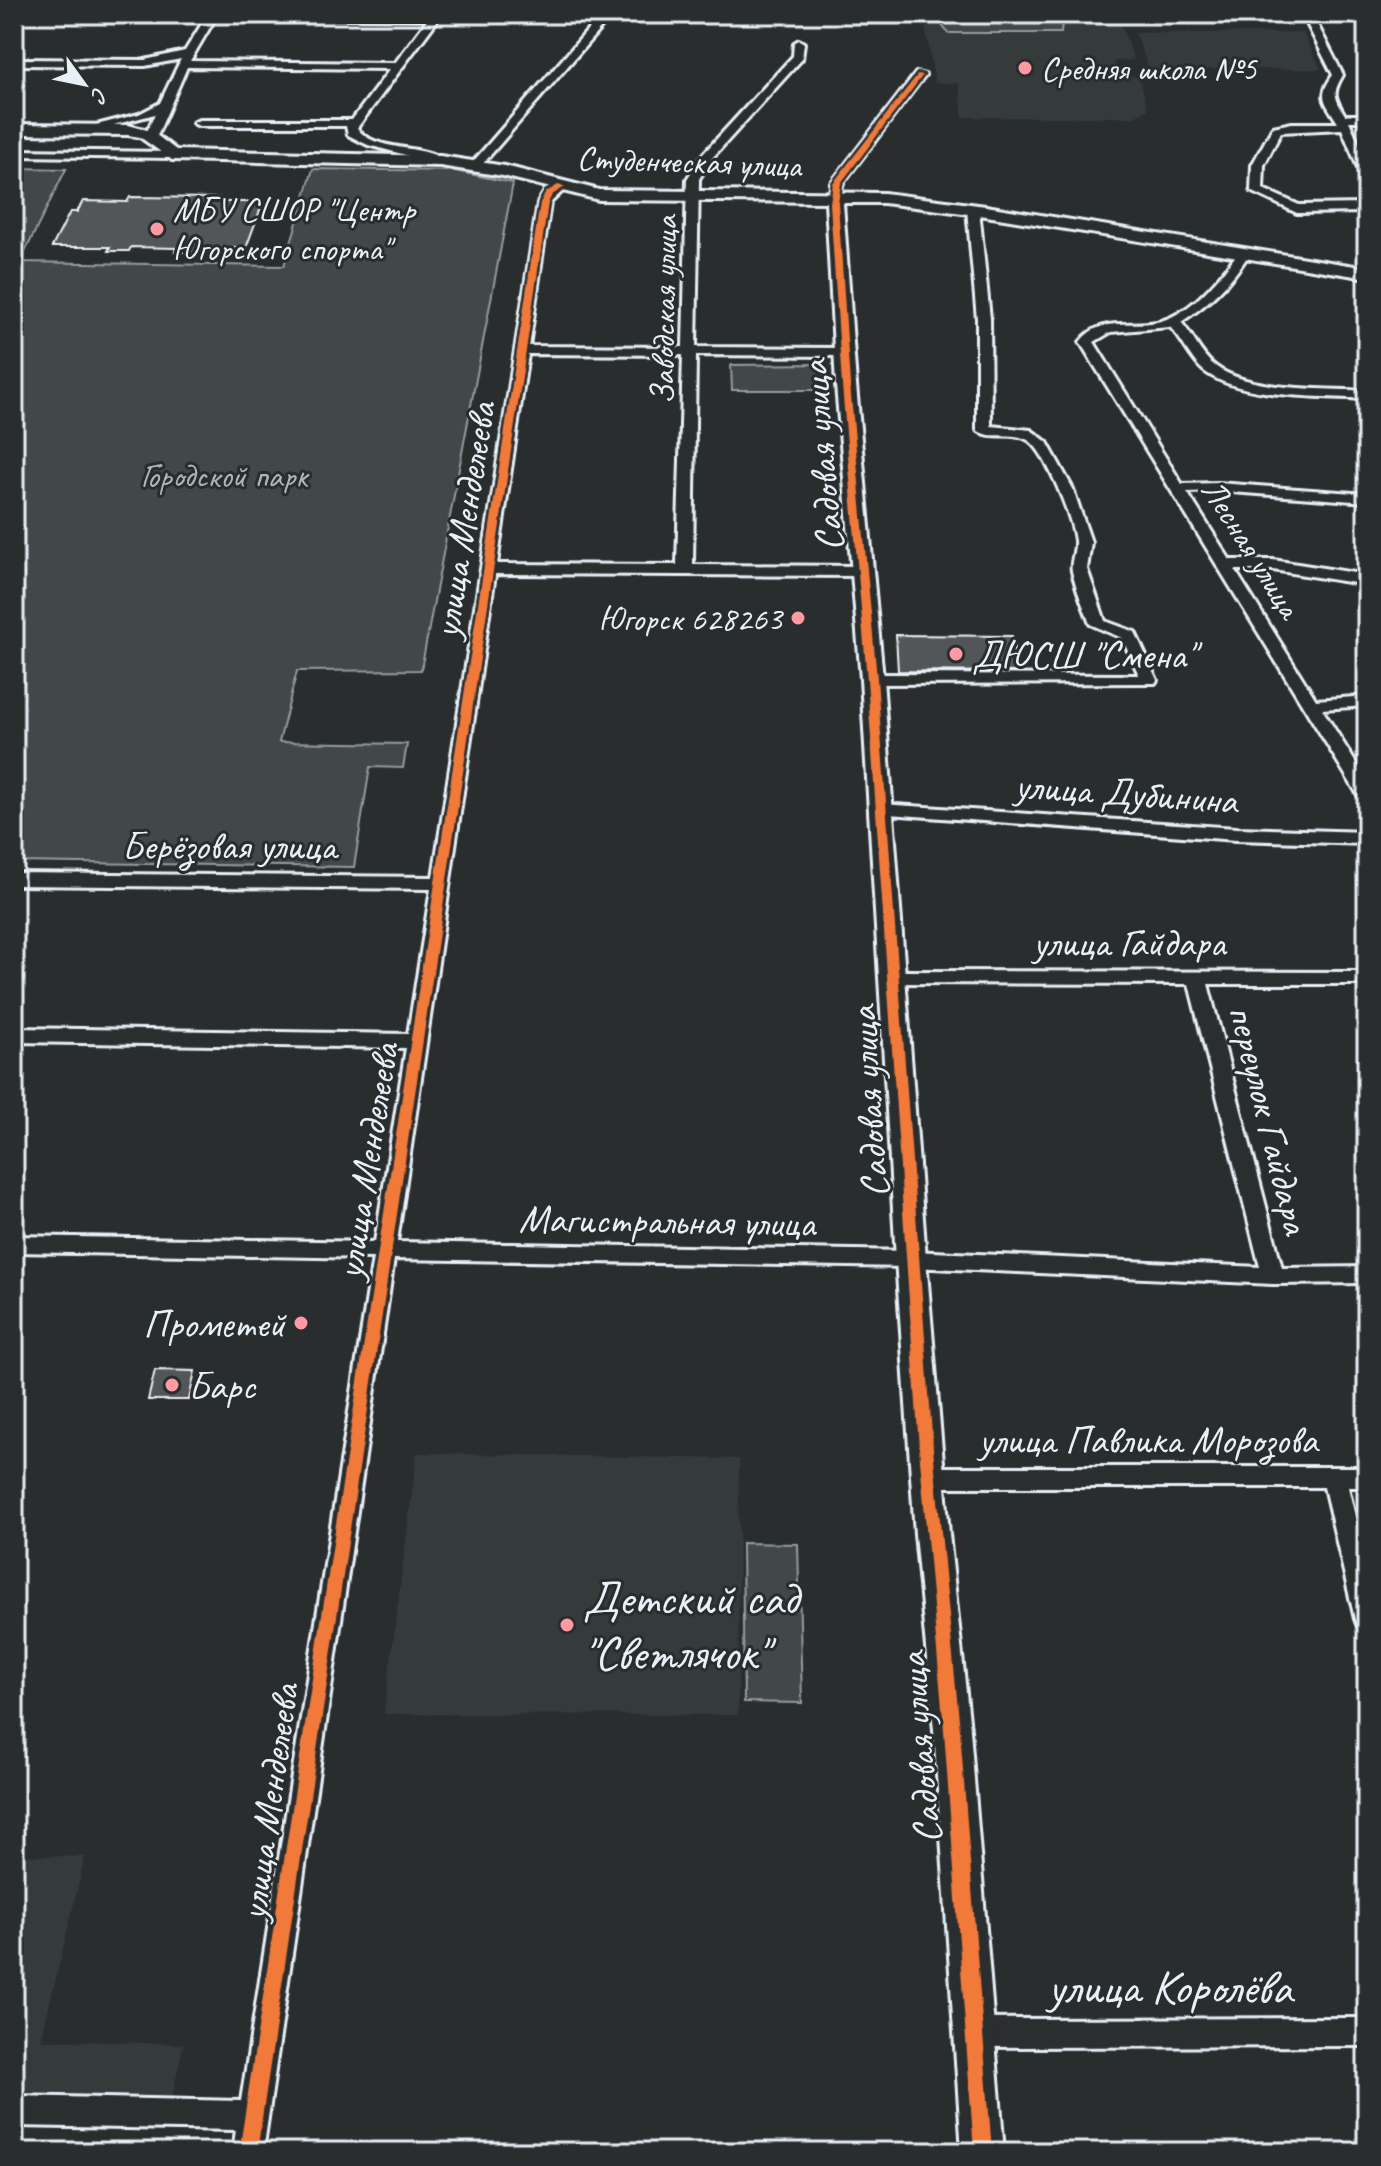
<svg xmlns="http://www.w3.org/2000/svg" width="1381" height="2166" viewBox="0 0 1381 2166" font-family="Caveat,sans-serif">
<rect width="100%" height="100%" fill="#2a2d2e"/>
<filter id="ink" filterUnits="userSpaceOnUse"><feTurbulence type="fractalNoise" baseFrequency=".0125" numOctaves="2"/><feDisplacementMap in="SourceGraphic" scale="16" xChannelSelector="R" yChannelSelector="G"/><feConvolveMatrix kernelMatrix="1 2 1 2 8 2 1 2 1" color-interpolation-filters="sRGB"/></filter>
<g filter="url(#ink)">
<path fill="#363a3b" d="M 923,14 L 1117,14 L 1134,60 L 1114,61 L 1120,77 L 1139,77 L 1148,109 L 1134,117 L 963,117 L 959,83 L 935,83 Z
M 1135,33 L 1303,33 L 1321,69 L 1149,69 Z
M 417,1453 L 739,1459 L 738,1715 L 384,1714 Z
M 14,1855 L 85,1857 L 41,2040 L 183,2044 L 172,2098 L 14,2095 Z"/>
<path fill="#424648" stroke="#959ca0" stroke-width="2" d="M 946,14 L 1053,14 L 1062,20 L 1061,33 L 948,33 L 939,21 Z
M 14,168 L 66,169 L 20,262 L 284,266 L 313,169 L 455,171 L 513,183 L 421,670 L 297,671 L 279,742 L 407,744 L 403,768 L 370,767 L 354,867 L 14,862 Z
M 821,364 L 824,390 L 732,390 L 731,365 Z
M 742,1543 L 798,1544 L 802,1703 L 744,1702 Z"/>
<path fill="#535759" stroke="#e8f1f8" stroke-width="2" d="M 130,197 L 219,198 L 217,202 L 263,202 L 246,248 L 198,248 L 196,252 L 175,252 L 176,248 L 131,247 L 129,251 L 108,251 L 110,247 L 52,247 L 70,212 L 77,212 L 83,201 L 127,202 Z
M 896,635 L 1012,636 L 1017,672 L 898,671 Z
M 155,1370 L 195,1371 L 189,1400 L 148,1400 Z"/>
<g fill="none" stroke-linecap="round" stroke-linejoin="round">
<g stroke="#e8f1f8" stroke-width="6">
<path id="street" d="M 107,14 L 154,14 L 149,17 L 112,17 Z
M 198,14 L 442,14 L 357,128 C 374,153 422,143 446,161 L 440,164 L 368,145 L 348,135 L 346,126 L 199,126 L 193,123 L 199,120 L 352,120 L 390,69 L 187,67 L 156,138 L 150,141 L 144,138 L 155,114 L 87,132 L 81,129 L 139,114 L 160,103 L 181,59 L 145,66 L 14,65 L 14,59 L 145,60 L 185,51 L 206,17 ZM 216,17 L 428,19 L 395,63 L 190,61 Z
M 602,14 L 613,14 L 480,167 L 472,167 L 472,163 Z
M 1302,14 L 1312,14 L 1343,75 C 1332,93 1334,97 1345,115 L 1367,115 L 1367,121 L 1349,121 L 1367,162 L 1367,179 L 1361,175 L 1342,129 L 1281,132 L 1264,165 L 1263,189 L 1299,205 L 1367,204 L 1367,212 L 1297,213 L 1251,191 L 1252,165 L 1273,127 L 1292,123 L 1338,123 C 1325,101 1317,98 1333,75 Z
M 799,40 L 804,43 L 802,59 L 712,158 L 699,179 L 696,347 L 844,348 L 851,352 L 844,356 L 696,355 L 693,565 L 864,566 L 872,571 L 864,576 L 495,574 L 397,1242 L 911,1251 L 1260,1267 L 1189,984 L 891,983 L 881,977 L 891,971 L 1367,972 L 1367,984 L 1208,984 L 1282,1268 L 1367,1267 L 1367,1283 L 1273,1284 L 911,1267 L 394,1259 L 263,2152 L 233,2152 L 236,2130 L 14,2126 L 14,2096 L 241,2101 L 373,1258 L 14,1252 L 14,1236 L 375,1242 L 406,1048 L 14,1042 L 14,1028 L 408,1034 L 431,889 L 14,885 L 14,873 L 433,877 L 538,203 L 545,191 L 557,184 L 567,187 L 550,203 L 529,346 L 683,347 L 687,179 L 703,154 L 793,56 L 794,43 ZM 528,354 L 683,355 L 677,565 L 497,564 Z
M 916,73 L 925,75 L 843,183 L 838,200 L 830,200 L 831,183 Z
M 14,150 L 172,152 L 178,155 L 172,158 L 14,156 Z
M 973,205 L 979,209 L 990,319 L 991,426 L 1031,430 L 1047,442 L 1073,489 L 1081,513 L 1091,542 L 1087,569 L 1105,621 L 1135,632 L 1157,680 L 1155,683 L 872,684 L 864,679 L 872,674 L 1139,675 L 1122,638 L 1090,624 C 1084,607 1076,589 1072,571 C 1070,562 1076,551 1075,541 C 1073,520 1049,461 1034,445 C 1020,428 992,442 977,430 L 977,319 L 967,209 Z
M 1243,250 L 1249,254 C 1232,281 1208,305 1181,322 C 1193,335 1200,355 1215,366 C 1249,392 1325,388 1367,391 L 1367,399 C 1322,396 1240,399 1204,371 C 1190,359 1183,340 1170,327 L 1111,332 L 1094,342 L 1182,484 L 1218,483 L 1367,494 L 1367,502 L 1218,491 L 1187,492 L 1230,560 L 1273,560 L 1367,575 L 1367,585 L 1273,570 L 1235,570 L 1316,700 L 1367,696 L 1367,706 L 1322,709 L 1367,781 L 1367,800 L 1358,795 L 1080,342 C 1101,314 1133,329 1161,321 C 1192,312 1221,277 1239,251 Z
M 881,804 L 1236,828 L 1367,832 L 1367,844 L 1236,840 L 875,813 L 872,809 Z
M 928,1467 L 1367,1467 L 1367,1487 L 1348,1487 L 1367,1566 L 1367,1630 L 1358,1627 L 1355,1619 L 1324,1487 L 928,1487 L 920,1484 L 916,1477 L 920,1470 Z
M 1367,2018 L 1367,2046 L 973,2047 L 963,2043 L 959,2033 L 963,2023 L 973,2019 Z"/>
</g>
<g stroke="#e8f1f8" stroke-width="6">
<path id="secondary" d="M 14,124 L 128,125 L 151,131 L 176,150 L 440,156 L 505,166 L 599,190 L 884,193 L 986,206 L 1367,268 L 1367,278 L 986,216 L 884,203 L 843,203 L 856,385 L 883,679 L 926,1259 L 949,1534 L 970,1730 L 1004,2152 L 962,2152 L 934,1730 L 915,1534 L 896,1259 L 861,679 L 836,385 L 826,202 L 599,200 L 503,176 L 440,166 L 172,160 L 140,137 L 128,135 L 14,134 Z"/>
</g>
<use href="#street" fill="#2a2d2e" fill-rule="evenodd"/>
<use href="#secondary" fill="#2a2d2e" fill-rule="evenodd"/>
<g stroke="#2a2d2e" stroke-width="5">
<path id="cycleway" d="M 918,74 L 923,75 L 841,183 L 838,203 L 850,385 L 877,679 L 933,1448 L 960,1730 L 992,2152 L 974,2152 L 944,1730 L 919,1448 L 867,679 L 842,385 L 830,203 L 833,183 Z
M 558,185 L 565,187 L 552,195 L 548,203 L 257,2152 L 239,2152 L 540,203 L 546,192 Z"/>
</g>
<use href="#cycleway" fill="#f17a3a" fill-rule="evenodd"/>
</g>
</g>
<g fill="#ff9aa2" stroke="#2a2d2e" stroke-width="3">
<circle cx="1025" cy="68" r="8"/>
<circle cx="157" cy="229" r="8"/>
<circle cx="798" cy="618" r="8"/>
<circle cx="956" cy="654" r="8"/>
<circle cx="301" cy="1323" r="8"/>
<circle cx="172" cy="1385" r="8"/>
<circle cx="567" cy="1625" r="8"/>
</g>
<g text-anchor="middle" stroke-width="6" stroke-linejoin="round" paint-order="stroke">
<g font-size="34" fill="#e8f1f8" stroke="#2a2d2e" text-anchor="start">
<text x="1041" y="80">Средняя школа №5</text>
<text x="173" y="221">МБУ СШОР "Центр<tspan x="173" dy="39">Югорского спорта"</tspan></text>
<text x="782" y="630" text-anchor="end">Югорск 628263</text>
</g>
<g font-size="34" fill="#e8f1f8" stroke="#2a2d2e">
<text transform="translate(689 161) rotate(2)" y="12">Студенческая улица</text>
<text transform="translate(663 310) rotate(-89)" y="12">Заводская улица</text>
<text transform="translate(1252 548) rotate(58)" y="12">Лесная улица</text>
</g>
<g font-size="34" fill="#aeb5ba" stroke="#2a2d2e">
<text x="224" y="487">Городской парк</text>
</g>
<g font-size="40" fill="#e8f1f8" stroke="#2a2d2e">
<text transform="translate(821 456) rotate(-95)" y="14">Садовая улица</text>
<text transform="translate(463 520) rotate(-81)" y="14">улица Менделеева</text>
<text transform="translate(1126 792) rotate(4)" y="14">улица Дубинина</text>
<text x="229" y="859">Берёзовая улица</text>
<text x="1129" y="956">улица Гайдара</text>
<text transform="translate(868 1102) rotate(-94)" y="14">Садовая улица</text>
<text transform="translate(1270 1119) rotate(76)" y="14">переулок Гайдара</text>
<text transform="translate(366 1161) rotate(-81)" y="14">улица Менделеева</text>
<text transform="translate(667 1220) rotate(1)" y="14">Магистральная улица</text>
<text x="1148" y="1453">улица Павлика Морозова</text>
<text transform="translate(919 1748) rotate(-95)" y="14">Садовая улица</text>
<text transform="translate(268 1802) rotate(-82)" y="14">улица Менделеева</text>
</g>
<g font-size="40" fill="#e8f1f8" stroke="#2a2d2e" text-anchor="start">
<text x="972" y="668">ДЮСШ "Смена"</text>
<text x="285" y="1337" text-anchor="end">Прометей</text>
<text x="188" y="1399">Барс</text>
</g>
<g font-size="48" fill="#e8f1f8" stroke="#2a2d2e" text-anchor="start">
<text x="583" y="1614">Детский сад<tspan x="583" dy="55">"Светлячок"</tspan></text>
</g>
<g font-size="48" fill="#e8f1f8" stroke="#2a2d2e">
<text x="1170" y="2003">улица Королёва</text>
</g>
</g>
<rect width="1381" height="2166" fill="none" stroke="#2a2d2e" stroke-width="48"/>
<rect x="24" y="24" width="1333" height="2118" fill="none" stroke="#e8f1f8" stroke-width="3" filter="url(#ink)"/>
<g transform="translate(84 84) rotate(123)" stroke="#2a2d2e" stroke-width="6" paint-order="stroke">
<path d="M0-6L14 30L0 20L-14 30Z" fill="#e8f1f8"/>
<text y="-12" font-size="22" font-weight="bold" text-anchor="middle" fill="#e8f1f8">С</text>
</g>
</svg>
